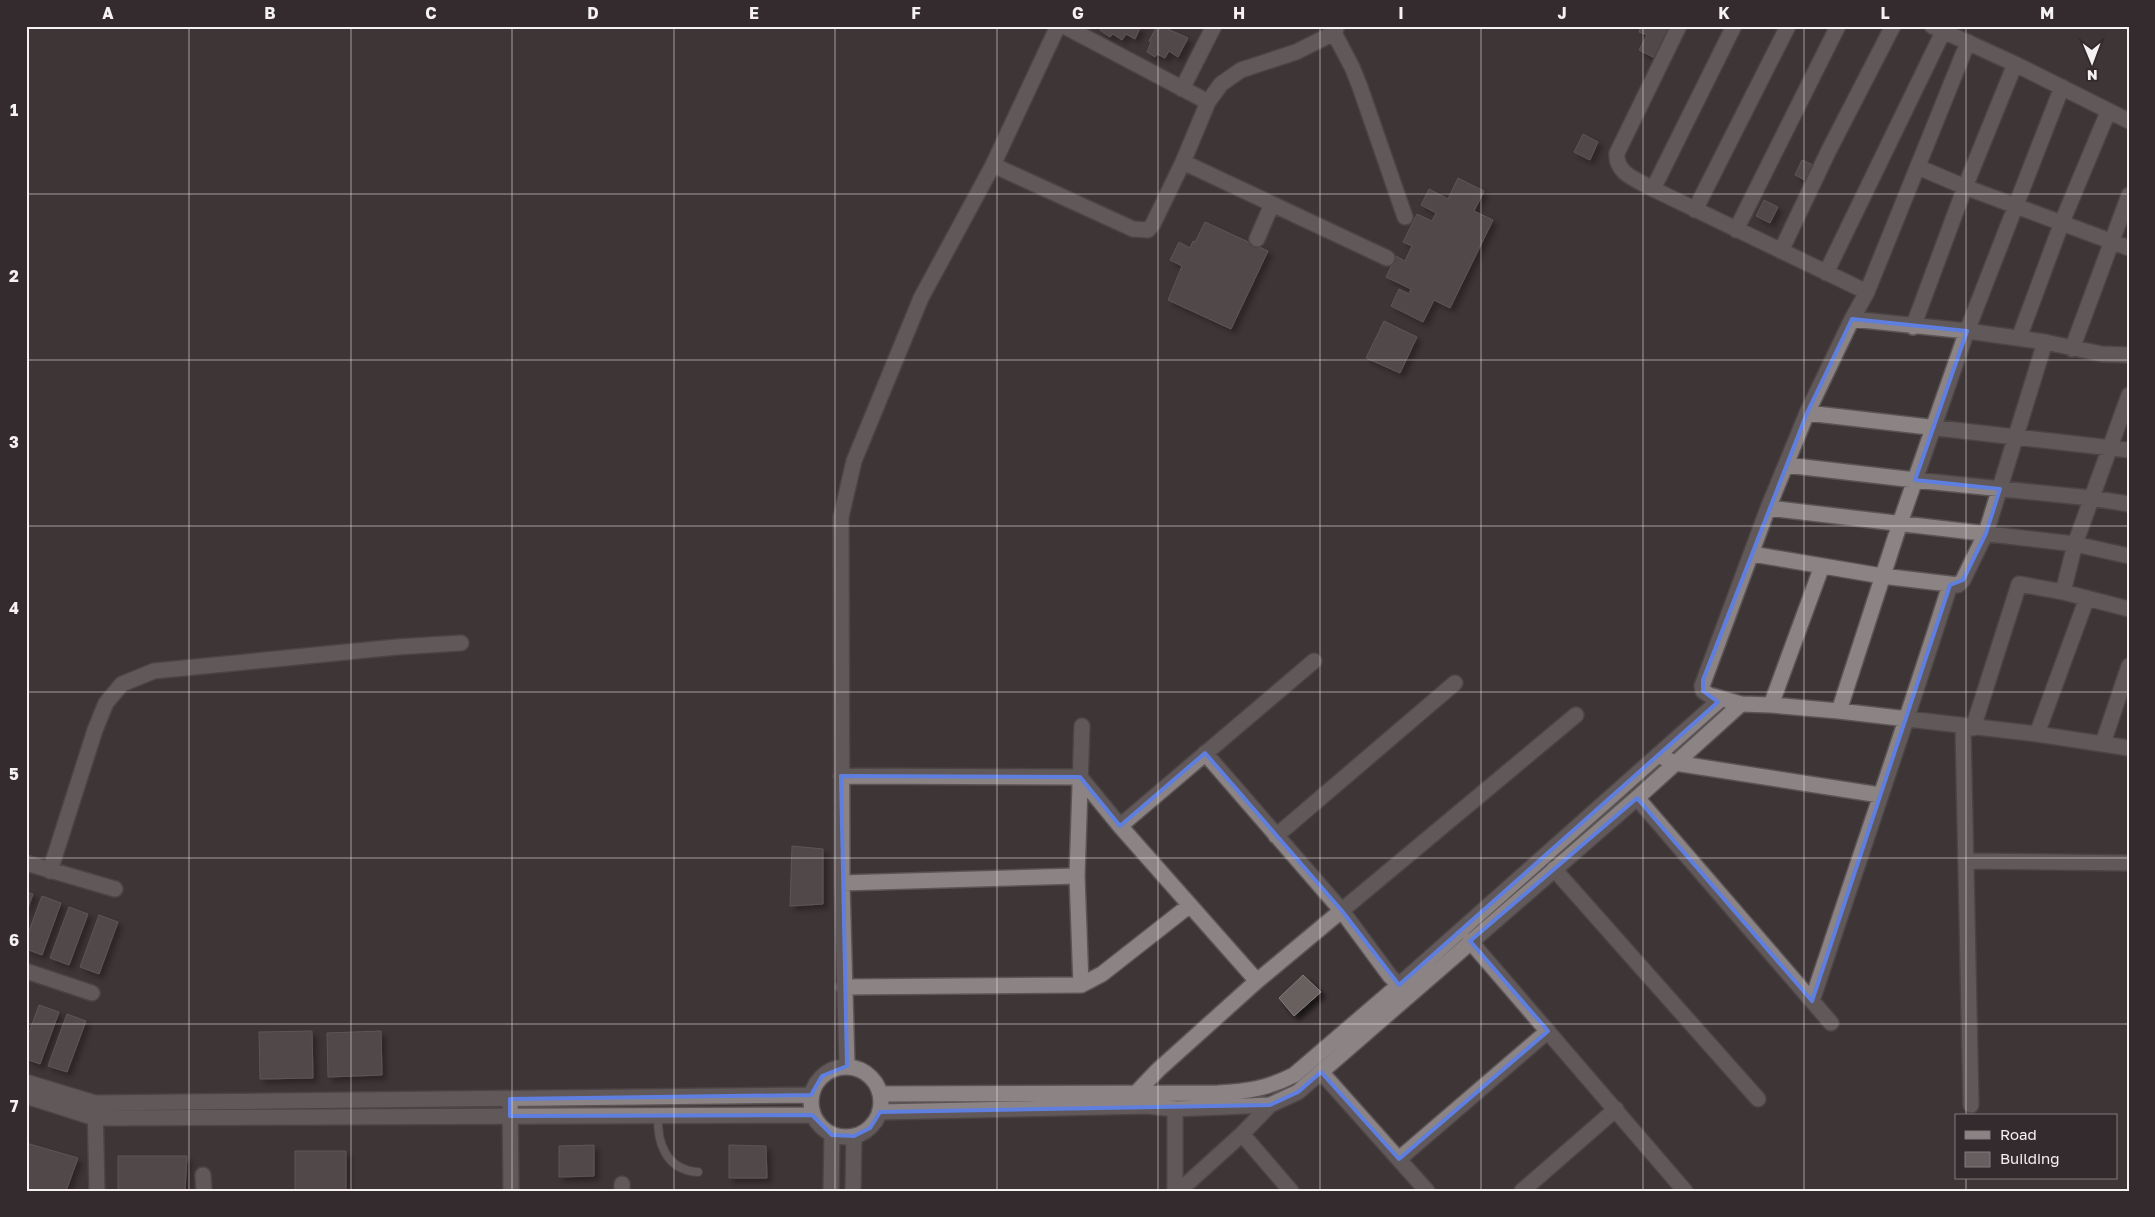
<svg xmlns="http://www.w3.org/2000/svg" width="2155" height="1217" viewBox="0 0 2155 1217" font-family="'Golos Text',sans-serif">
<defs>
<filter id="shadow"><feDropShadow dx="4.5" dy="4.5" stdDeviation="2.5" flood-color="#0009"/></filter>
</defs>
<rect width="100%" height="100%" fill="#3e3537"/>
<path fill="#675e5f" stroke="#867c7e" filter="url(#shadow)" d="M 1105,26 L 1141,26 L 1135,39 L 1126,34 L 1122,40 L 1113,34 L 1110,37 L 1100,30 Z
M 1161,26 L 1188,38 L 1178,57 L 1169,51 L 1165,58 L 1157,54 L 1155,57 L 1147,52 L 1151,42 L 1149,41 L 1156,28 L 1160,29 Z
M 1641,26 L 1669,26 L 1674,29 L 1659,60 L 1639,50 L 1647,35 L 1639,32 Z
M 1583,134 L 1598,142 L 1590,160 L 1574,152 Z
M 1802,160 L 1818,167 L 1811,183 L 1795,175 Z
M 1458,178 L 1484,191 L 1474,211 L 1493,220 L 1450,308 L 1434,300 L 1423,322 L 1391,306 L 1399,289 L 1409,294 L 1411,289 L 1386,277 L 1396,256 L 1405,261 L 1412,246 L 1403,242 L 1417,214 L 1432,221 L 1436,213 L 1421,205 L 1429,189 L 1448,199 Z
M 1764,200 L 1778,207 L 1770,223 L 1756,216 Z
M 1205,222 L 1268,251 L 1231,329 L 1168,300 L 1182,266 L 1170,260 L 1179,242 L 1190,248 L 1193,241 L 1195,242 Z
M 1384,321 L 1417,337 L 1400,373 L 1366,358 Z
M 792,846 L 823,849 L 823,904 L 790,906 Z
M 26,892 L 33,894 L 26,913 Z
M 42,896 L 61,903 L 42,955 L 26,949 L 26,939 Z
M 69,907 L 88,914 L 69,965 L 50,958 Z
M 99,915 L 118,922 L 99,974 L 80,967 Z
M 1303,975 L 1321,992 L 1294,1016 L 1279,998 Z
M 39,1005 L 59,1012 L 40,1064 L 26,1059 L 26,1041 Z
M 67,1014 L 86,1021 L 67,1072 L 48,1066 Z
M 312,1031 L 313,1078 L 260,1079 L 259,1032 Z
M 381,1031 L 382,1075 L 328,1077 L 327,1033 Z
M 26,1143 L 78,1158 L 66,1191 L 26,1191 Z
M 594,1145 L 594,1176 L 559,1177 L 559,1146 Z
M 729,1145 L 766,1146 L 767,1178 L 729,1178 Z
M 295,1151 L 346,1151 L 346,1191 L 295,1191 Z
M 118,1156 L 187,1156 L 185,1191 L 118,1191 Z"/>
<g fill="none" stroke-linecap="round" stroke-linejoin="round">
<g stroke="#5b5455" stroke-width="10">
<path id="lane" d="M 658,1116 C 657,1143 666,1170 698,1172"/>
</g>
<g stroke="#5b5455" stroke-width="18">
<path id="street" d="M 1064,26 L 1208,102
M 1679,26 L 1617,153 C 1615,174 1638,180 1653,189 L 1867,292
M 1932,26 L 2015,64 L 2129,121
M 1334,33 L 1352,67 L 1360,87 L 1405,217
M 1182,89 L 1214,26
M 1183,162 L 1387,258
M 993,165 L 1133,229 L 1148,230 L 1153,224 L 1183,162 L 1208,102 L 1221,84 L 1241,70 L 1296,52 L 1334,33 L 1337,26
M 1918,167 L 1965,187 L 2129,248
M 1653,189 L 1734,26
M 1695,210 L 1788,26
M 1736,230 L 1838,26
M 1257,239 L 1272,204
M 1781,251 L 1829,150 L 1893,26
M 1826,273 L 1943,32
M 1852,319 L 1867,292 L 1968,42
M 1913,327 L 1965,187 L 2015,64
M 2019,338 L 2062,222 L 2108,112
M 2045,342 L 2102,354 L 2129,355
M 2072,349 L 2129,195
M 2129,395 L 2075,544 L 2063,592 L 2129,609
M 1807,413 L 2129,450
M 1786,465 L 1915,480 L 2091,498 L 2129,504
M 1752,554 L 1882,576 L 1958,585 L 1963,580 L 1986,533 L 2045,342 L 1967,331 L 1852,319 L 1807,413 L 1768,508
M 2129,556 L 2075,544 L 1768,508 L 1702,686 L 1703,691 L 1709,695 L 1741,704 L 1771,705 L 1839,711 L 2037,734 L 2129,748
M 1771,705 L 1822,566
M 1839,711 L 1900,523 L 1967,331 L 2062,87
M 1963,727 L 1971,1105
M 1973,728 L 2019,584 L 2063,592
M 2037,734 L 2087,598
M 2103,743 L 2129,666
M 1205,753 L 1342,911 L 1390,976 L 1399,985
M 1658,755 L 1675,763 L 1880,795
M 841,776 L 1080,777 L 1120,826 L 1257,981
M 1637,798 L 1831,1023
M 1120,826 L 1314,661
M 1276,836 L 1455,683
M 1966,861 L 2129,863
M 26,863 L 115,889
M 1554,869 L 1758,1099
M 50,871 L 95,730 L 106,703 L 122,684 L 154,671 L 397,647 L 461,643
M 842,883 L 1077,876
M 1470,941 L 1685,1191
M 26,971 L 92,993
M 1081,985 L 1077,876 L 1082,726
M 843,987 L 1081,985 L 1102,974 L 1190,905
M 1812,1001 C 1858,862 1906,724 1950,585
M 847,1066 L 842,883 L 841,517 L 854,461 L 921,298 L 993,165 L 1058,26
M 1321,1072 L 1427,1191
M 1137,1092 L 1158,1070 L 1257,981 L 1576,715
M 510,1099 L 511,1191
M 95,1105 L 97,1191
M 1175,1109 L 1175,1191
M 1242,1134 L 1291,1191
M 1399,1159 L 1548,1031
M 203,1175 L 204,1191
M 622,1184 L 622,1191
M 831,1191 L 832,1135
M 853,1191 L 854,1136
M 1179,1191 L 1242,1134 L 1270,1105
M 1522,1191 L 1616,1109"/>
</g>
<g stroke="#5b5455" stroke-width="18">
<path id="secondary" d="M811 1102a35 35 0 1 1 70 0a35 35 0 1 1-70 0Z
M 26,1082 L 95,1103 L 811,1095
M 881,1094 L 1218,1093 C 1249,1091 1266,1089 1294,1075 L 1399,985 L 1721,699
M 26,1096 L 95,1118 L 812,1115
M 880,1112 L 1147,1106 L 1175,1109 L 1270,1105 L 1298,1092 L 1321,1072 L 1637,798 L 1741,704"/>
</g>
<use href="#lane" stroke="#8c8384" stroke-width="8"/>
<use href="#street" stroke="#8c8384" stroke-width="15"/>
<use href="#secondary" stroke="#8c8384" stroke-width="15"/>
</g>
<path d="M0 0H2155V1217H0ZM 1852,319 L 1967,331 L 1915,480 L 2000,489 L 1986,533 L 1963,580 L 1950,585 L 1812,1001 L 1637,798 L 1470,941 L 1548,1031 L 1399,1159 L 1321,1072 L 1298,1092 L 1270,1105 L 880,1112 L 870,1128 L 854,1136 L 832,1135 L 812,1115 L 510,1116 L 510,1099 L 811,1095 L 822,1076 L 847,1066 L 841,776 L 1080,777 L 1120,826 L 1205,753 L 1342,911 L 1399,985 L 1718,702 L 1703,691 L 1703,680 L 1807,413 Z" fill="#3e3537" fill-opacity=".55" fill-rule="evenodd"/>
<path fill="none" stroke="#5e7fe0" stroke-width="4" stroke-linejoin="round" d="M 1852,319 L 1967,331 L 1915,480 L 2000,489 L 1986,533 L 1963,580 L 1950,585 L 1812,1001 L 1637,798 L 1470,941 L 1548,1031 L 1399,1159 L 1321,1072 L 1298,1092 L 1270,1105 L 880,1112 L 870,1128 L 854,1136 L 832,1135 L 812,1115 L 510,1116 L 510,1099 L 811,1095 L 822,1076 L 847,1066 L 841,776 L 1080,777 L 1120,826 L 1205,753 L 1342,911 L 1399,985 L 1718,702 L 1703,691 L 1703,680 L 1807,413 Z"/>
<path fill="none" stroke="#f6f1f2" stroke-width="1" stroke-opacity="0.55" d="M 189,26 L 189,1191M 351,26 L 351,1191M 512,26 L 512,1191M 674,26 L 674,1191M 835,26 L 835,1191M 997,26 L 997,1191M 1158,26 L 1158,1191M 1320,26 L 1320,1191M 1481,26 L 1481,1191M 1643,26 L 1643,1191M 1804,26 L 1804,1191M 1966,26 L 1966,1116M 26,194 L 2129,194M 26,360 L 2129,360M 26,526 L 2129,526M 26,692 L 2129,692M 26,858 L 2129,858M 26,1024 L 2129,1024M 1966,1178 L 1966,1191"/>
<rect width="2155" height="1217" fill="none" stroke="#332b2d" stroke-width="55"/>
<rect x="1955" y="1114" width="162" height="65" fill="#332b2d" stroke="#817a7c"/>
<rect x="1965" y="1131" width="25" height="8" fill="#8c8384" stroke="#817a7c"/>
<text x="2000" y="1140" font-size="15" fill="#f6f1f2">Road</text>
<rect x="1965" y="1152" width="25" height="15" fill="#675e5f" stroke="#817a7c"/>
<text x="2000" y="1164" font-size="15" fill="#f6f1f2">Building</text>
<g transform="translate(2092 62) rotate(179)" stroke="#332b2d" stroke-width="4" paint-order="stroke">
<path d="M0-4L9 19L0 12L-9 19Z" fill="#f6f1f2"/>
<text y="-8" font-size="14" font-weight="bold" text-anchor="middle" fill="#f6f1f2">N</text>
</g>
<rect x="28" y="28" width="2100" height="1162" fill="none" stroke="#f6f1f2" stroke-width="2"/>
<g font-size="16" text-anchor="middle" font-weight="bold" fill="#f6f1f2">
<text x="108" y="19">A</text>
<text x="270" y="19">B</text>
<text x="431" y="19">C</text>
<text x="593" y="19">D</text>
<text x="754" y="19">E</text>
<text x="916" y="19">F</text>
<text x="1078" y="19">G</text>
<text x="1239" y="19">H</text>
<text x="1401" y="19">I</text>
<text x="1562" y="19">J</text>
<text x="1724" y="19">K</text>
<text x="1885" y="19">L</text>
<text x="2047" y="19">M</text>
<text x="14" y="116">1</text>
<text x="14" y="282">2</text>
<text x="14" y="448">3</text>
<text x="14" y="614">4</text>
<text x="14" y="780">5</text>
<text x="14" y="946">6</text>
<text x="14" y="1112">7</text>
</g>
</svg>
